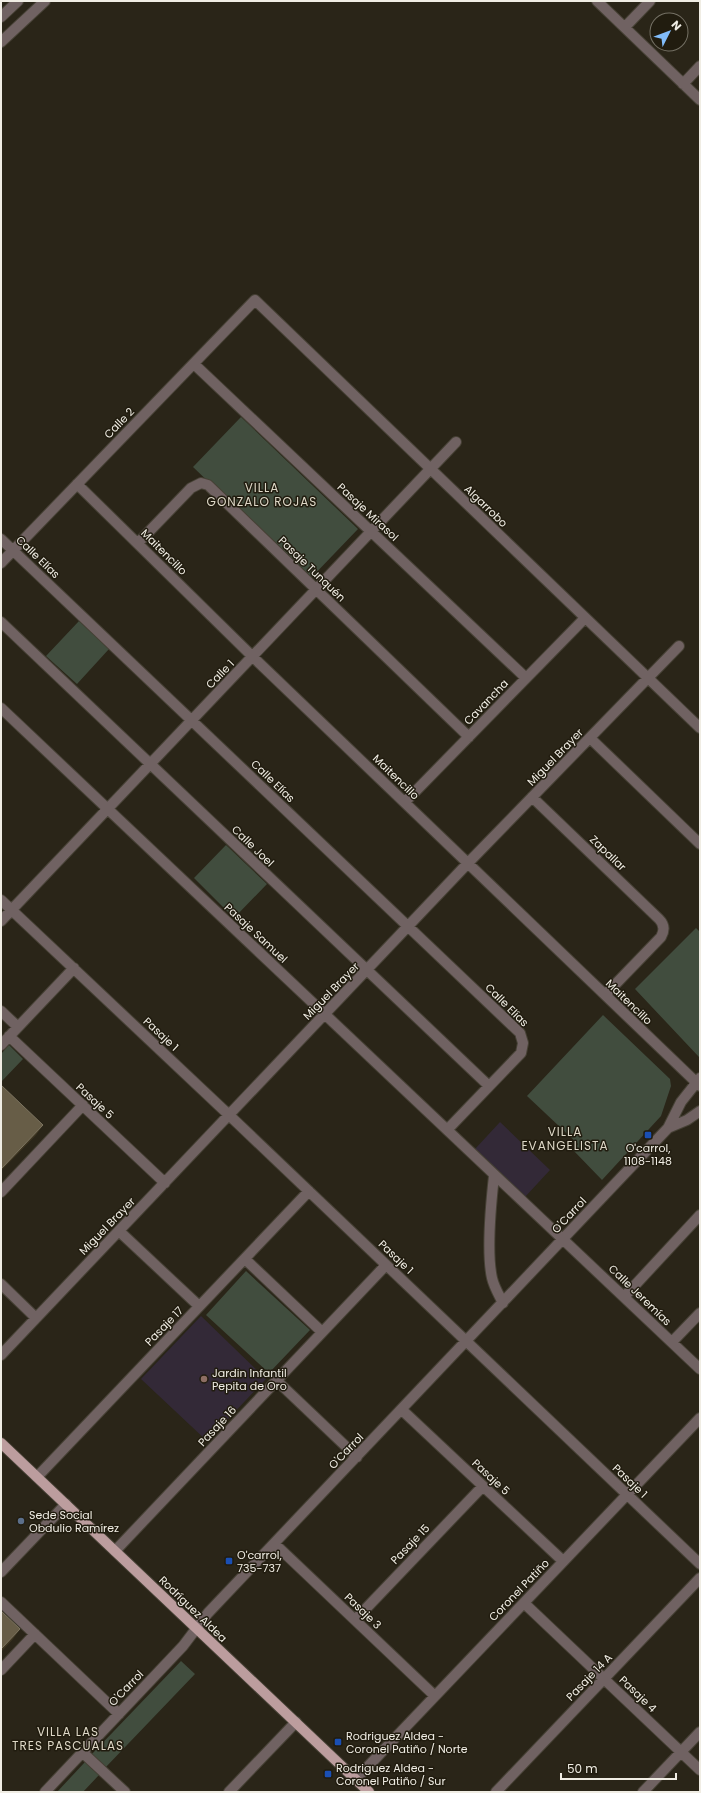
<svg xmlns="http://www.w3.org/2000/svg" width="701" height="1793" viewBox="0 0 701 1793" font-family="Poppins,sans-serif">
<rect width="100%" height="100%" fill="#2a2518"/>
<path fill="#332937" d="M 500,1122 L 550,1170 L 525,1197 L 475,1149 Z
M 201,1316 L 266,1379 L 207,1441 L 141,1379 Z"/>
<path fill="#414d3e" d="M 241,417 L 358,529 L 310,579 L 193,467 Z
M 79,621 L 109,649 L 77,684 L 46,656 Z
M 226,845 L 267,884 L 234,918 L 194,878 Z
M 696,928 L 700,932 L 700,1056 L 699,1057 L 635,989 Z
M 603,1015 L 670,1079 L 671,1086 L 661,1116 L 602,1180 L 573,1150 L 578,1144 L 527,1096 Z
M 9,1045 L 23,1059 L 1,1082 L 1,1054 Z
M 246,1271 L 310,1330 L 269,1373 L 206,1315 Z
M 181,1661 L 195,1674 L 105,1768 L 91,1755 Z
M 85,1762 L 99,1775 L 83,1792 L 57,1792 Z"/>
<g fill="none" stroke-linecap="round" stroke-linejoin="round">
<g stroke="#464135" stroke-width="12">
<path id="minor" d="M 597,1 L 700,100
M 1,17 L 18,1
M 625,27 L 650,1
M 1,42 L 45,1
M 683,84 L 700,66
M 194,364 L 526,678
M 77,484 L 253,657 L 700,1086
M 1,539 L 520,1033 L 523,1043 L 521,1053 L 447,1130
M 138,543 L 191,488 L 201,483 L 208,485 L 469,737
M 1,563 L 255,300 L 700,728
M 1,622 L 489,1086
M 1,708 L 700,1369
M 590,738 L 700,844
M 532,797 L 659,919 C 664,924 665,930 661,937 L 605,995
M 405,802 L 585,618
M 1,900 L 229,1115 L 700,1564
M 1,921 L 456,442
M 1,1011 L 18,1027
M 9,1036 L 165,1183
M 1,1045 L 74,968
M 668,1128 L 687,1120 L 700,1111
M 494,1176 C 491,1203 486,1251 492,1278 C 494,1287 499,1295 503,1303
M 1,1192 L 83,1105
M 119,1231 L 199,1306
M 245,1259 L 322,1332
M 1,1284 L 36,1318
M 624,1297 L 700,1215
M 672,1342 L 700,1313
M 1,1355 L 468,863 L 679,646
M 276,1380 L 357,1457
M 402,1410 L 563,1561
M 37,1477 L 309,1191
M 275,1544 L 435,1696
M 115,1551 L 386,1265
M 1,1572 L 66,1504
M 1,1602 L 119,1714
M 524,1603 L 700,1770
M 355,1620 L 483,1486
M 1,1670 L 35,1634
M 82,1752 L 125,1792
M 356,1779 L 700,1418
M 45,1792 L 183,1646 L 208,1613 L 668,1128 L 681,1102 L 700,1078
M 229,1792 L 296,1722
M 496,1792 L 700,1578
M 643,1792 L 700,1732"/>
</g>
<g stroke="#464135" stroke-width="12">
<path id="major" d="M 1,1443 L 369,1792"/>
</g>
<use href="#minor" stroke="#706262" stroke-width="10"/>
<use href="#major" stroke="#bc9d9e" stroke-width="10"/>
</g>
<path fill="#3e3521" d="M 43,1125 L 36,1135 L 1,1171 L 1,1169 Z
M 20,1629 L 13,1639 L 1,1652 L 1,1649 Z"/>
<path fill="#675d47" stroke="#7c7460" d="M 1,1085 L 43,1125 L 1,1169 Z
M 1,1611 L 20,1629 L 1,1649 Z"/>
<g fill="#1a4fb4" stroke="#211c0f" stroke-width="1.5">
<rect x="644" y="1131" width="8" height="8" rx="2"/>
<rect x="225" y="1557" width="8" height="8" rx="2"/>
<rect x="334" y="1738" width="8" height="8" rx="2"/>
<rect x="324" y="1770" width="8" height="8" rx="2"/>
</g>
<circle fill="#8d6e63" stroke="#211c0f" stroke-width="1.5" cx="204" cy="1379" r="4"/>
<circle fill="#5c6f8a" stroke="#211c0f" stroke-width="1.5" cx="21" cy="1521" r="4"/>
<g text-anchor="middle" stroke-width="3" stroke-linejoin="round" paint-order="stroke">
<g font-size="11" fill="#f0ede4" stroke="#211c0f">
<text transform="translate(119 423) rotate(-46)" y="4">Calle 2</text>
<text transform="translate(486 506) rotate(44)" y="4">Algarrobo</text>
<text transform="translate(368 512) rotate(43)" y="4">Pasaje Mirasol</text>
<text transform="translate(164 552) rotate(45)" y="4">Maitencillo</text>
<text transform="translate(38 557) rotate(44)" y="4">Calle Elías</text>
<text transform="translate(312 569) rotate(44)" y="4">Pasaje Tunquén</text>
<text transform="translate(220 674) rotate(-46)" y="4">Calle 1</text>
<text transform="translate(486 702) rotate(-46)" y="4">Cavancha</text>
<text transform="translate(555 757) rotate(-46)" y="4">Miguel Brayer</text>
<text transform="translate(396 777) rotate(44)" y="4">Maitencillo</text>
<text transform="translate(273 781) rotate(44)" y="4">Calle Elías</text>
<text transform="translate(253 846) rotate(44)" y="4">Calle Joel</text>
<text transform="translate(608 853) rotate(44)" y="4">Zapallar</text>
<text transform="translate(256 933) rotate(43)" y="4">Pasaje Samuel</text>
<text transform="translate(331 991) rotate(-46)" y="4">Miguel Brayer</text>
<text transform="translate(629 1002) rotate(44)" y="4">Maitencillo</text>
<text transform="translate(507 1005) rotate(45)" y="4">Calle Elías</text>
<text transform="translate(161 1034) rotate(43)" y="4">Pasaje 1</text>
<text transform="translate(95 1101) rotate(43)" y="4">Pasaje 5</text>
<text transform="translate(569 1215) rotate(-47)" y="4">O'Carrol</text>
<text transform="translate(107 1226) rotate(-46)" y="4">Miguel Brayer</text>
<text transform="translate(396 1257) rotate(44)" y="4">Pasaje 1</text>
<text transform="translate(640 1295) rotate(44)" y="4">Calle Jeremías</text>
<text transform="translate(164 1326) rotate(-46)" y="4">Pasaje 17</text>
<text transform="translate(217 1426) rotate(-47)" y="4">Pasaje 16</text>
<text transform="translate(346 1451) rotate(-46)" y="4">O'Carrol</text>
<text transform="translate(491 1477) rotate(43)" y="4">Pasaje 5</text>
<text transform="translate(630 1481) rotate(44)" y="4">Pasaje 1</text>
<text transform="translate(410 1544) rotate(-46)" y="4">Pasaje 15</text>
<text transform="translate(519 1590) rotate(-46)" y="4">Coronel Patiño</text>
<text transform="translate(193 1609) rotate(44)" y="4">Rodríguez Aldea</text>
<text transform="translate(363 1611) rotate(44)" y="4">Pasaje 3</text>
<text transform="translate(589 1677) rotate(-46)" y="4">Pasaje 14 A</text>
<text transform="translate(126 1688) rotate(-46)" y="4">O'Carrol</text>
<text transform="translate(638 1694) rotate(44)" y="4">Pasaje 4</text>
</g>
<g font-size="11" fill="#f0ede4" stroke="#211c0f" text-anchor="start">
<text x="648" y="1152" text-anchor="middle">O'carrol,<tspan x="648" dy="13">1108-1148</tspan></text>
<text x="212" y="1377">Jardin Infantil<tspan x="212" dy="13">Pepita de Oro</tspan></text>
<text x="29" y="1519">Sede Social<tspan x="29" dy="13">Obdulio Ramírez</tspan></text>
<text x="237" y="1559">O'carrol,<tspan x="237" dy="13">735-737</tspan></text>
<text x="346" y="1740">Rodriguez Aldea -<tspan x="346" dy="13">Coronel Patiño / Norte</tspan></text>
<text x="336" y="1772">Rodriguez Aldea -<tspan x="336" dy="13">Coronel Patiño / Sur</tspan></text>
</g>
<g font-size="12" letter-spacing="1" fill="#ded8c7" stroke="#211c0f">
<text x="262" y="492">VILLA<tspan x="262" dy="14">GONZALO ROJAS</tspan></text>
<text x="565" y="1136">VILLA<tspan x="565" dy="14">EVANGELISTA</tspan></text>
<text x="68" y="1736">VILLA LAS<tspan x="68" dy="14">TRES PASCUALAS</tspan></text>
</g>
</g>
<rect width="701" height="1793" fill="none" stroke="#f0ede4" stroke-width="4"/>
<g transform="translate(669 32) rotate(48)"><circle r="19" fill="#211c0f" stroke="#747064"/>
<path d="M0-3L7 15L0 10L-7 15Z" fill="#81bcfa"/>
<text y="-6" font-size="11" font-weight="bold" text-anchor="middle" fill="#f0ede4">N</text>
</g>
<path d="M561 1773v6h115v-6" fill="none" stroke="#f0ede4" stroke-width="2"/>
<text x="567" y="1773" font-size="12" fill="#f0ede4" stroke="#211c0f" stroke-width="3" paint-order="stroke">50 m</text>
</svg>
